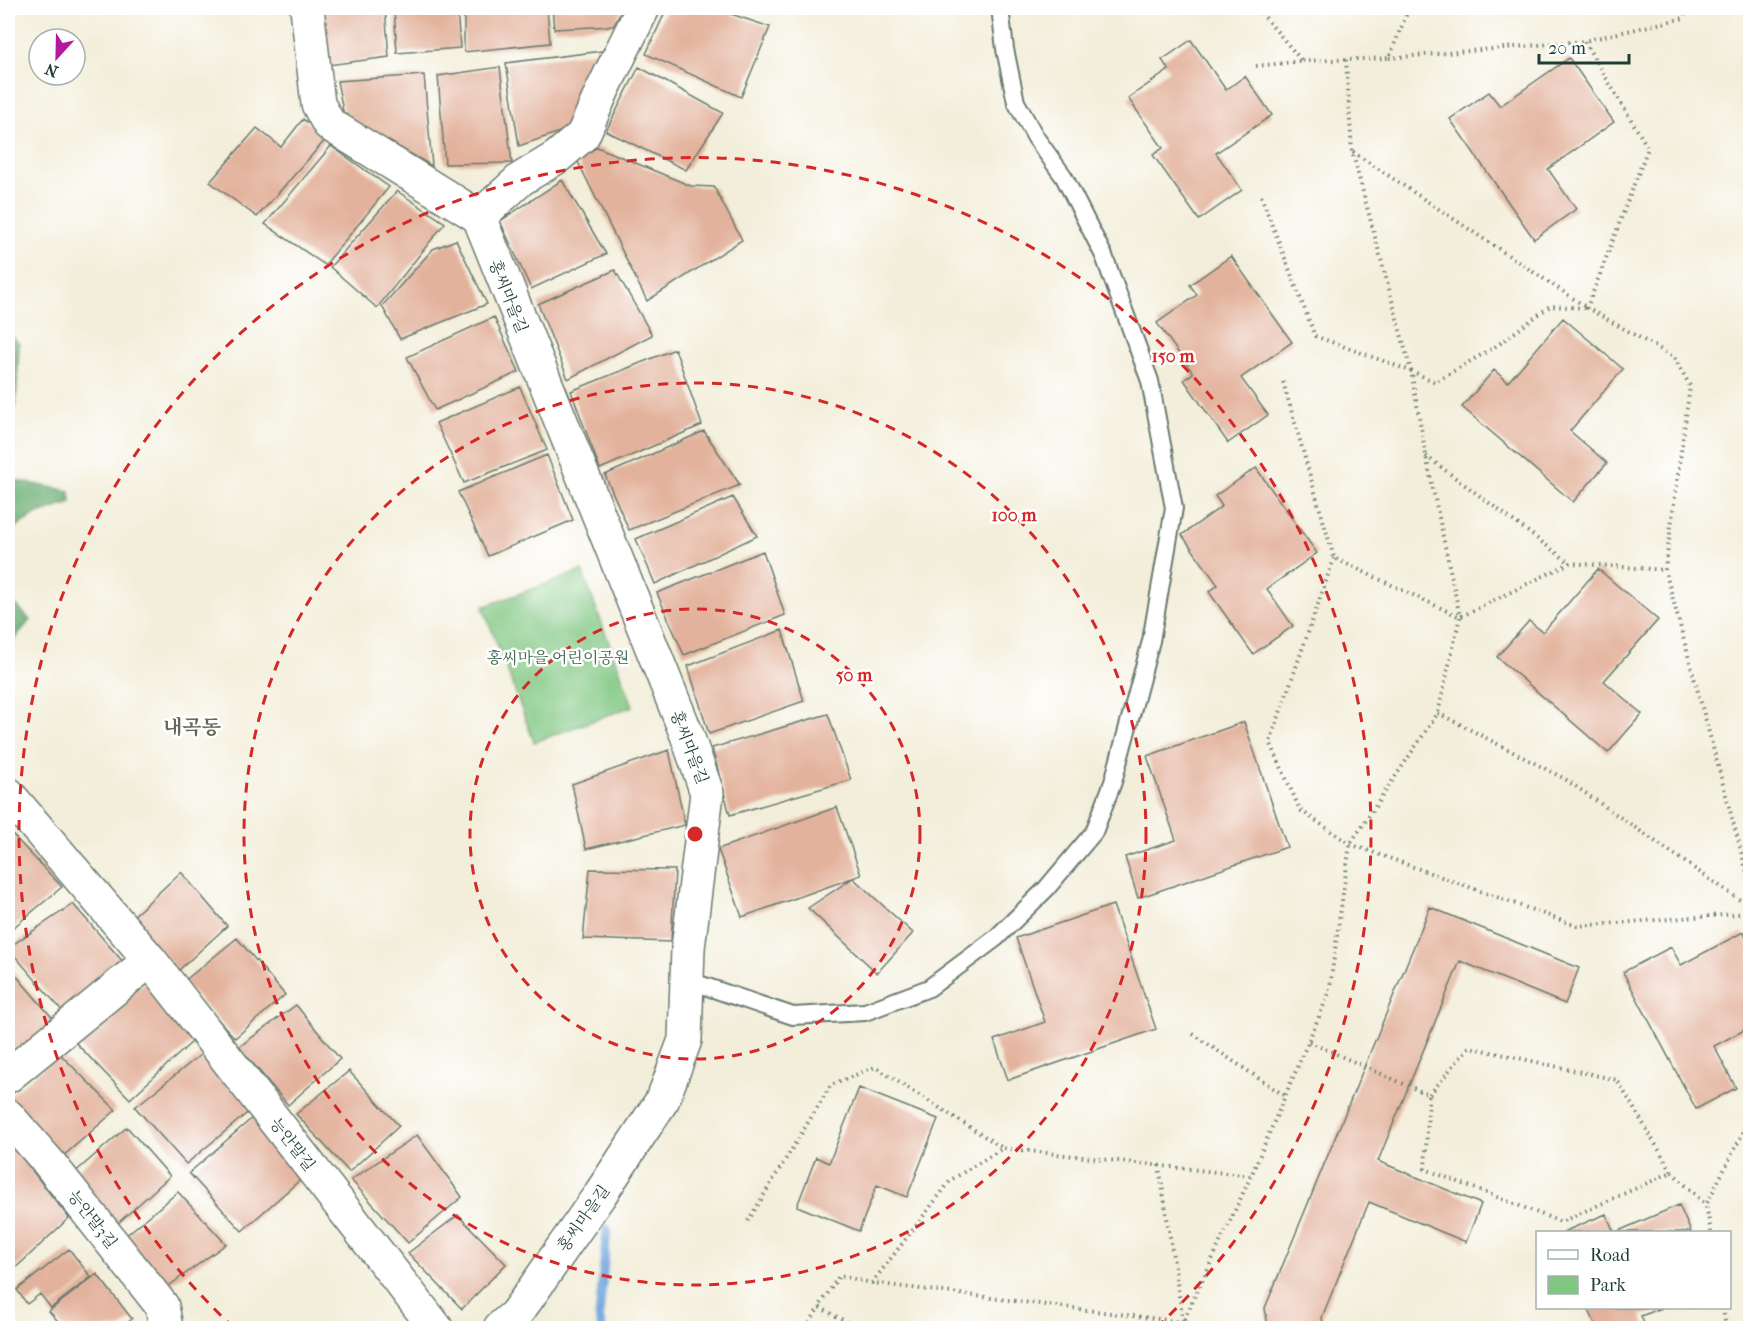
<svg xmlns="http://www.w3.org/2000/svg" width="1758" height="1336" viewBox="0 0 1758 1336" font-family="'IM FELL French Canon','Noto Serif KR',serif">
<rect width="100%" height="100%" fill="#fff"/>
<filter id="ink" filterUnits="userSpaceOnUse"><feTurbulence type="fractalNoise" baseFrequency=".0167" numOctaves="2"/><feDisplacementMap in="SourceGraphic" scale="12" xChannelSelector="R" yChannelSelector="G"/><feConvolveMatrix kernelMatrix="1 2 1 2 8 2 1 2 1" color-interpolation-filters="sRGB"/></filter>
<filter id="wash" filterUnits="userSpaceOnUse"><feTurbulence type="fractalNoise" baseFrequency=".008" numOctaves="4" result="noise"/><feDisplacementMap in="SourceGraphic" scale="24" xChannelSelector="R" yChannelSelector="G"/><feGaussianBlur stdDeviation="1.35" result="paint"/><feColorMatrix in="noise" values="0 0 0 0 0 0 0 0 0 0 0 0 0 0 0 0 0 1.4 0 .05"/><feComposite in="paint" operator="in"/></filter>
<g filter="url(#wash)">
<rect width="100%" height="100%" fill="#f3eeda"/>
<path fill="#81c782" stroke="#50825b" stroke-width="1.5" d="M 582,571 L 633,706 L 534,742 L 483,607 Z"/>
<path fill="#68ac70" stroke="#447452" stroke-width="1.5" d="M 8,330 L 19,344 L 16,406 L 8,406 Z
M 8,479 L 70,491 L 71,503 L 35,515 L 8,532 Z
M 8,596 L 30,620 L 9,646 L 8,645 Z"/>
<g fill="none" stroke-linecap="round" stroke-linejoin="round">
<path stroke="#6ea4db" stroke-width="9" d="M 602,1328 L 599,1317 L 607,1229"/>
</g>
<g id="blocks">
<path fill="#e3b29c" d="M 322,8 L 385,8 L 389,57 L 328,65 Z
M 394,8 L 457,8 L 460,48 L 397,53 Z
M 464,8 L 547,8 L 550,43 L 464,52 Z
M 552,8 L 623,8 L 613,26 L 554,29 Z
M 667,8 L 713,8 L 770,27 L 741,97 L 646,54 Z
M 1191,40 L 1226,90 L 1245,76 L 1272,115 L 1216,153 L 1242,190 L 1199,220 L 1153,155 L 1163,148 L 1128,98 L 1169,70 L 1162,60 Z
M 603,51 L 574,127 L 519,146 L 506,63 Z
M 1569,58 L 1614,122 L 1548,169 L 1576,209 L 1534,239 L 1450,119 L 1489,92 L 1500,106 Z
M 500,67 L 512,163 L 445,164 L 438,76 Z
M 639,67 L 723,113 L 686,170 L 606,131 Z
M 424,75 L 432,166 L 344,116 L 337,81 Z
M 303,119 L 327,138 L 257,217 L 210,182 L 257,128 L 281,147 Z
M 331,146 L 389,187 L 325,265 L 265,224 Z
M 597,147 L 691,186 L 714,187 L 742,240 L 647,301 L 577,160 Z
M 562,180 L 606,254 L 531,289 L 500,221 Z
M 397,191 L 445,223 L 377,308 L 330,267 Z
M 456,240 L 487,304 L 400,339 L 382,306 L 433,249 Z
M 1231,256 L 1292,342 L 1241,378 L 1268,415 L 1228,443 L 1184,380 L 1193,373 L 1157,323 L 1197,295 L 1190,285 Z
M 615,270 L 652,335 L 568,379 L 538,304 Z
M 494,317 L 519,372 L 435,410 L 407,357 Z
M 1563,318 L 1623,369 L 1570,431 L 1607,463 L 1573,502 L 1462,407 L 1494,370 L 1508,382 Z
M 675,349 L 702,425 L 600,469 L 571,391 Z
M 520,387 L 547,450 L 464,483 L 436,423 Z
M 704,431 L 740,485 L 629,530 L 605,475 Z
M 547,455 L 573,520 L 488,556 L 458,492 Z
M 1256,468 L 1317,553 L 1267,589 L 1293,626 L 1253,654 L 1209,592 L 1218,585 L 1182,535 L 1222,506 L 1215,496 Z
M 733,497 L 757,536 L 655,584 L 636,539 Z
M 763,551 L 785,615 L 684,655 L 657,593 Z
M 1598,569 L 1658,620 L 1604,681 L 1642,714 L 1608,753 L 1497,657 L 1529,621 L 1543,632 Z
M 782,630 L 804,701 L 709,734 L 688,666 Z
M 828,714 L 851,780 L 730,815 L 712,748 Z
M 1244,722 L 1287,847 L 1138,898 L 1125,857 L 1176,840 L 1147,756 Z
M 669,750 L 685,825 L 586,849 L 572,784 Z
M 837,807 L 861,875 L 742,917 L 718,849 Z
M 9,831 L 62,887 L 8,932 L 8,832 Z
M 590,869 L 675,870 L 671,942 L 583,939 Z
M 181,872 L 227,926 L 178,971 L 127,922 Z
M 853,878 L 913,933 L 877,973 L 808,908 Z
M 73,904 L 124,963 L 64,1013 L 8,948 Z
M 1113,905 L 1156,1029 L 1008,1080 L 994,1040 L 1045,1022 L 1016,938 Z
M 1430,907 L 1579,968 L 1565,1004 L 1460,961 L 1378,1161 L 1481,1204 L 1466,1242 L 1369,1202 L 1322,1317 L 1324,1328 L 1268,1328 L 1265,1308 Z
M 1743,932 L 1750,946 L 1750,1027 L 1714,1046 L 1736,1088 L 1696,1109 L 1623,972 L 1671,947 L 1681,965 Z
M 237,938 L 285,995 L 235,1038 L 183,982 Z
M 8,966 L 55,1021 L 8,1061 Z
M 150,978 L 193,1041 L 130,1099 L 74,1041 Z
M 296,1005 L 340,1059 L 288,1105 L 239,1047 Z
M 204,1052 L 252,1109 L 186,1164 L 135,1107 Z
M 60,1054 L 116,1110 L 62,1157 L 8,1097 Z
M 349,1071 L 399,1126 L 349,1172 L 296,1114 Z
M 859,1088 L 938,1119 L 907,1197 L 877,1185 L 859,1231 L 797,1206 L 816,1157 L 829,1163 Z
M 259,1112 L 309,1172 L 242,1231 L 189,1173 Z
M 127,1127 L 170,1176 L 117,1224 L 73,1174 Z
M 417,1135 L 462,1197 L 408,1243 L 351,1180 Z
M 9,1141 L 69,1218 L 8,1275 L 8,1142 Z
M 178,1192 L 226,1244 L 166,1288 L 124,1237 Z
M 1679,1205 L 1691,1232 L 1616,1232 Z
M 1606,1214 L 1614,1232 L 1563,1232 Z
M 458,1215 L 506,1264 L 462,1309 L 408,1253 Z
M 69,1249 L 91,1277 L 51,1308 L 40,1294 L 27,1304 L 17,1290 Z
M 97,1274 L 132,1319 L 121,1328 L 64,1328 L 49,1311 Z
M 1588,1308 L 1662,1308 L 1641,1316 L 1646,1328 L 1597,1328 Z"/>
</g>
</g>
<g filter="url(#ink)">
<use href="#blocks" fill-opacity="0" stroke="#697b6e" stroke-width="1.5"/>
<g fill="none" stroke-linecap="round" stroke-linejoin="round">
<g stroke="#697b6e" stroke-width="20">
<path id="lane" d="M 687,980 L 793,1016 L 865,1012 L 929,988 L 996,938 L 1046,889 L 1094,832 L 1113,782 L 1151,641 L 1174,508 L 1150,381 L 1104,256 L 1064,177 L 1036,138 L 1016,102 L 1005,49 L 1000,8"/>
</g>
<g stroke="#697b6e" stroke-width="36">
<path id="street" d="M 307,8 L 318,104 L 329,124 L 479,217
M 8,794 L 150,960 L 436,1328
M 8,1076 L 150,960
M 8,1116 L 49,1163 L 162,1306 L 166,1328
M 500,1328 L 515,1315 L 526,1300 L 599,1196 L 663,1099 L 685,1040 L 688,948 L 707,793 L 687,735 L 479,217 L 521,179 L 557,157 L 583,135 L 603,89 L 643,8"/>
</g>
<path stroke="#697b6e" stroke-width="4" stroke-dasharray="1.5 4.5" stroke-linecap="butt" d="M 1687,8 L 1684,18 L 1584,41 L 1648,148 L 1587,308 L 1674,357 L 1690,386 L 1665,570 L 1750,884
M 1389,58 L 1584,41
M 1302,61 L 1389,58 L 1409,8
M 1256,66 L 1302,61 L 1257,8
M 1353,152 L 1586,307
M 1261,196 L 1315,336 L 1411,371 L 1435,382 L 1498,345 L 1550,306 L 1587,308
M 1283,382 L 1334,558 L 1460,617 L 1570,563 L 1665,570
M 1426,456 L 1570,563
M 1334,558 L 1270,742 L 1300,810 L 1350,844 L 1577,926 L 1750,913
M 1438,713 L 1565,779 L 1750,907
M 1193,1034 L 1285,1096
M 1309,1042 L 1429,1095 L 1469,1047 L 1617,1080 L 1672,1172 L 1561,1222 L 1425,1169 L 1429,1095
M 1159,1165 L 1183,1322 L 1251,1176 L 1329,993 L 1350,844 L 1438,713 L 1460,617 L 1426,456 L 1411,371 L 1352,151 L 1346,60
M 1672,1172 L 1706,1205
M 748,1221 L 831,1085 L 875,1067 L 1003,1148
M 1711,1232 L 1706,1205 L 1750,1119
M 872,1283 L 951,1180 L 1003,1148 L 1251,1176
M 1723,1308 L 1726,1328
M 807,1328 L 819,1307
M 858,1328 L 819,1307 L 839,1276 L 872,1283 L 1183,1322 L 1183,1328"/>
<use href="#lane" stroke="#fff" stroke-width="16"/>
<use href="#street" stroke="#fff" stroke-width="33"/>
</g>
</g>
<g fill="none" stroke="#d62828" stroke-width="3" stroke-dasharray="10 8">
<circle cx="695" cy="834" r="225"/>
<circle cx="695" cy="834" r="451"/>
<path d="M234 1328A676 676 0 1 1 1156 1328"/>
</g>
<g text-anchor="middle" stroke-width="5" stroke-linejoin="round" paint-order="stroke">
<g font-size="16" fill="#1f3d34" stroke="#fff">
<text transform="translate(509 296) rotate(68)" y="6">홍씨마을길</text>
<text transform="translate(690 747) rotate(69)" y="6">홍씨마을길</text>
<text transform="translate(293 1144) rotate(52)" y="6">능안말길</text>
<text transform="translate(583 1218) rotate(-55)" y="6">홍씨마을길</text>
<text transform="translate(93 1219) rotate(52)" y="6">능안말3길</text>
</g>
<g font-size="16" fill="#3c664b" stroke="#fff">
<text x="558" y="663">홍씨마을 어린이공원</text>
</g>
<g font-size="20" font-weight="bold" fill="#646658" stroke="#fff">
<text x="192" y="734">내곡동</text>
</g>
</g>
<circle cx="695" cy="834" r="9" fill="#d62828" stroke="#fff" stroke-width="3"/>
<g font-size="18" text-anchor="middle" font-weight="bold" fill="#d62828" stroke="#fff" stroke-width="5" stroke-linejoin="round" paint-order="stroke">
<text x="1173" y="362">150 m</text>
<text x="1014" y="521">100 m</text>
<text x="854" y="681">50 m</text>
</g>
<rect width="1758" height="1336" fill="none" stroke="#fff" stroke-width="30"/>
<rect x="1536" y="1231" width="195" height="78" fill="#ffffff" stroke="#a5b1ae" stroke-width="1.5"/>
<rect x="1548" y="1250" width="30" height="9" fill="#ffffff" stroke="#a5b1ae" stroke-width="1.5"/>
<text x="1590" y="1261" font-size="18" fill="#1f3d34">Road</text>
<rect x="1548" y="1276" width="30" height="18" fill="#81c782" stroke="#a5b1ae" stroke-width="1.5"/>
<text x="1590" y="1291" font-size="18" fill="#1f3d34">Park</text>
<g transform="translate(57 57) rotate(202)"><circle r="28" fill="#ffffff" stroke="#a5b1ae" stroke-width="1.5"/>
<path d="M0-4.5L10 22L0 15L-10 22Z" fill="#b5179e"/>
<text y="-9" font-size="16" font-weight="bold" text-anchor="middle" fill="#1f3d34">N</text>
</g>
<path d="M1539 54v9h90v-9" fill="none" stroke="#1f3d34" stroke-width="3"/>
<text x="1548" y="54" font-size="18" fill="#1f3d34" stroke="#ffffff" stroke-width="4.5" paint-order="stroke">20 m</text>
</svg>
